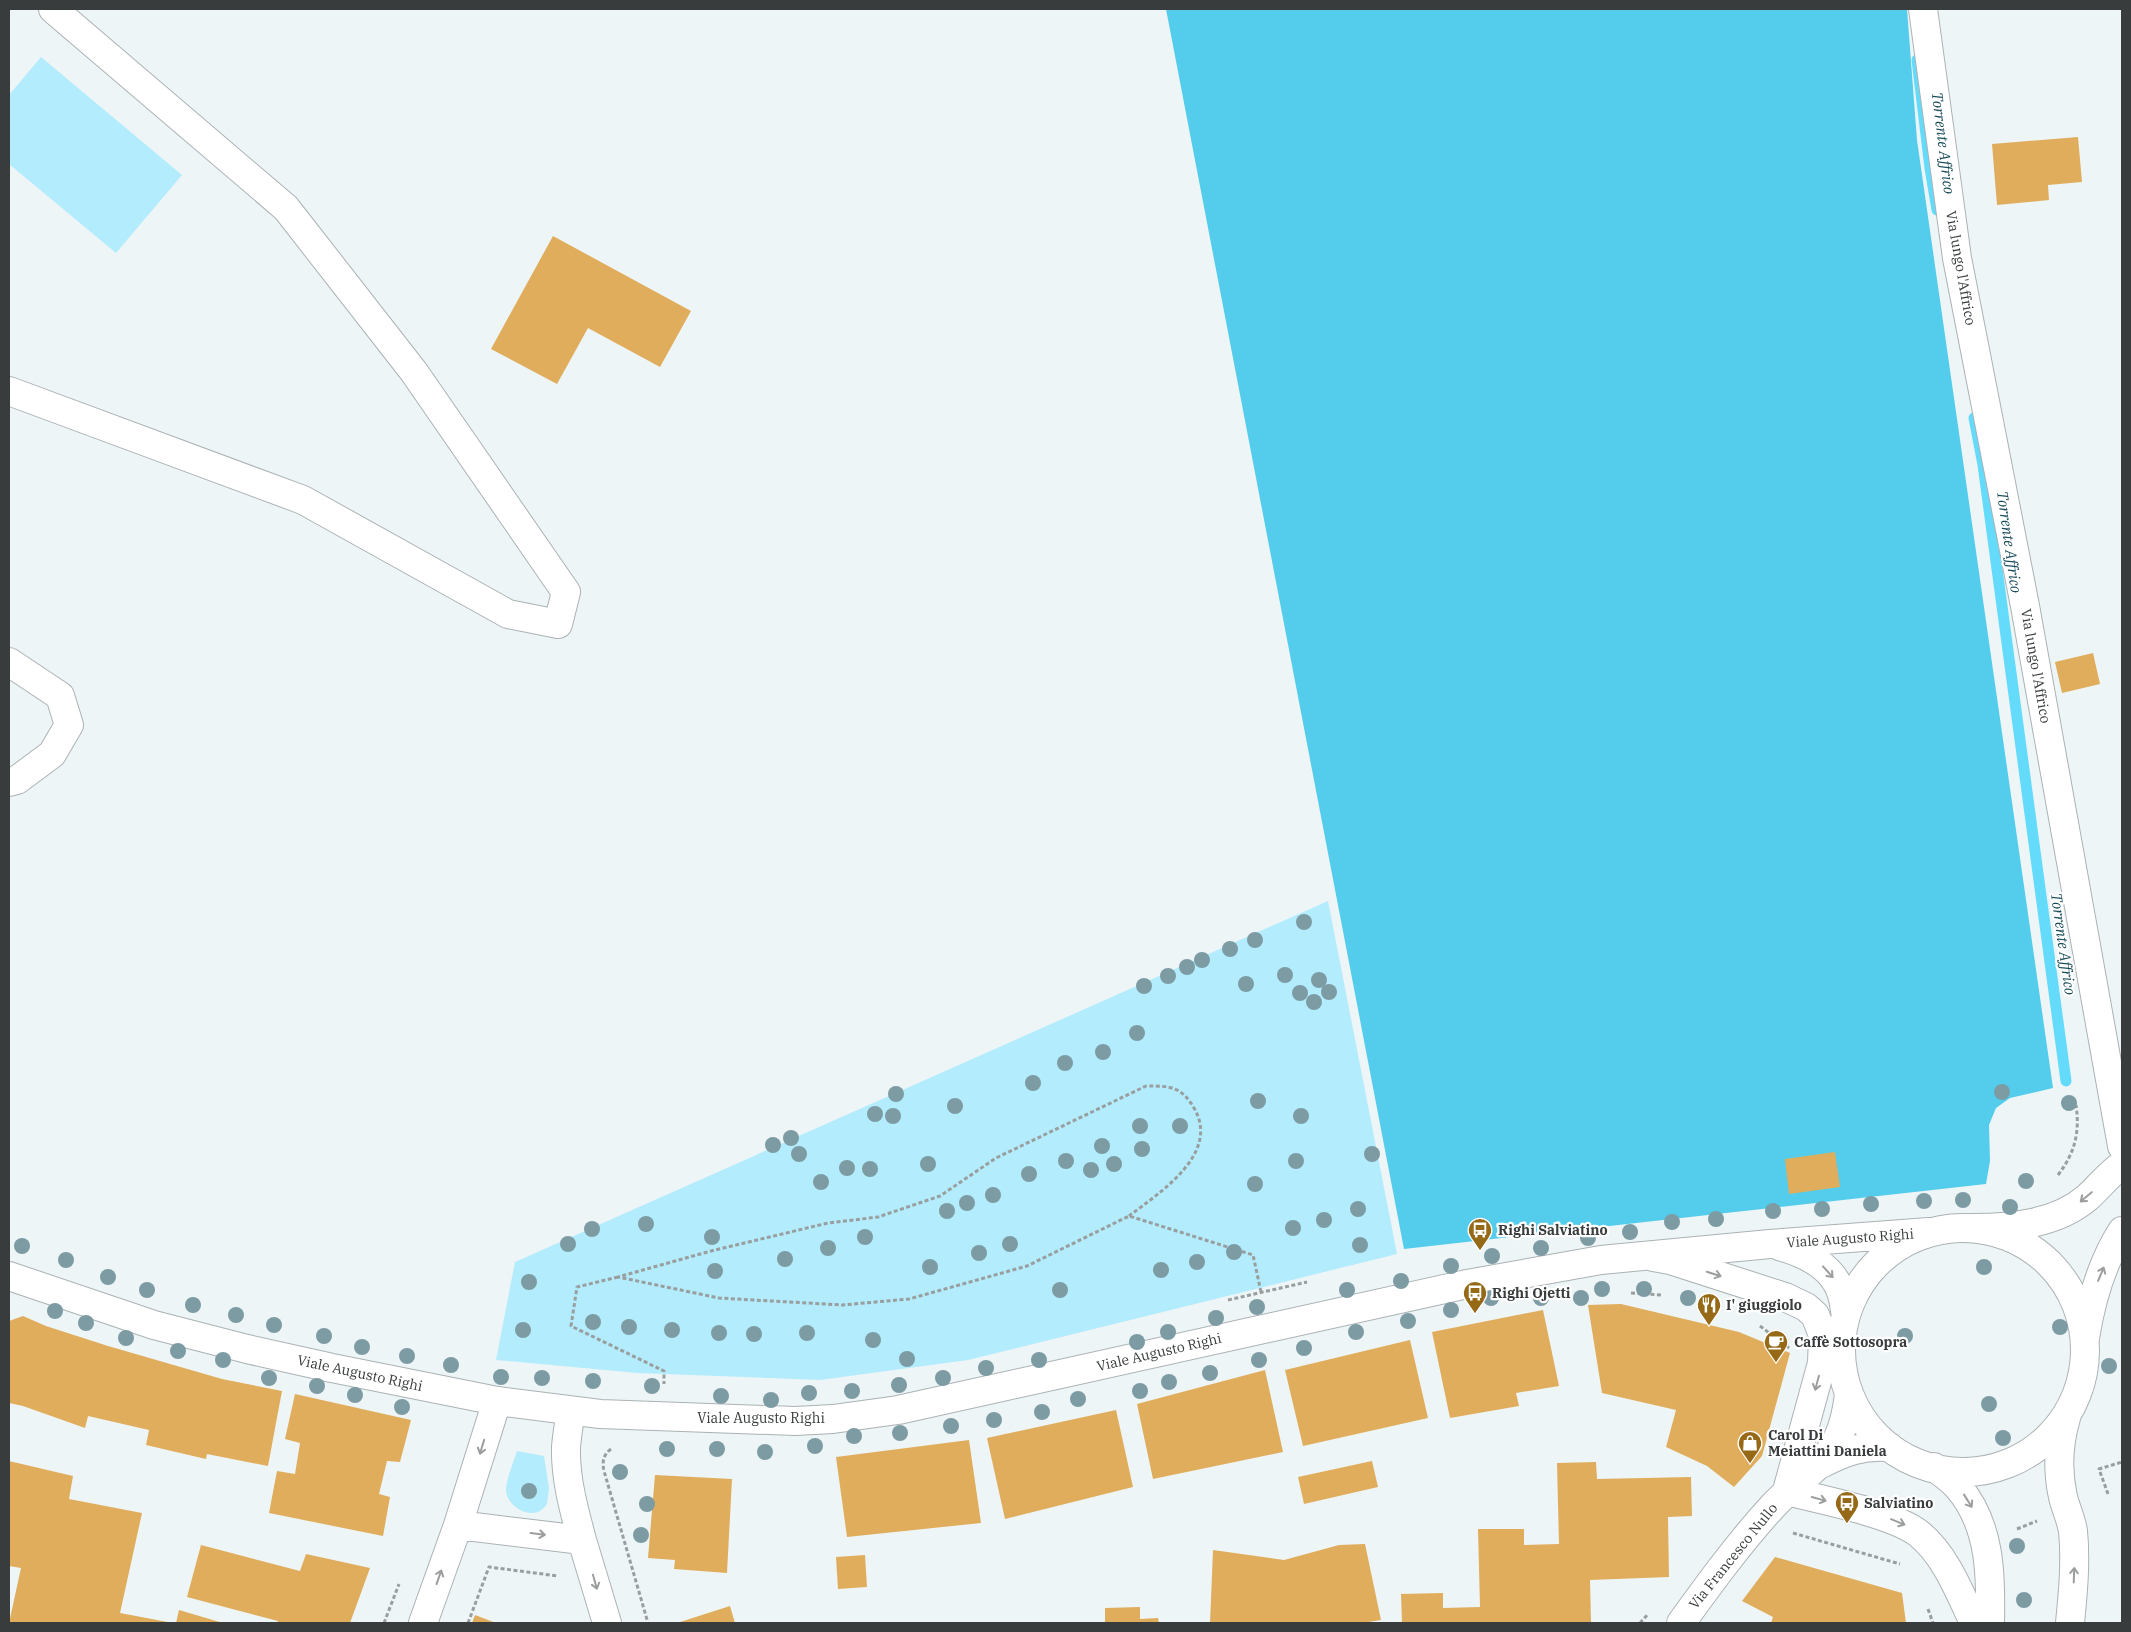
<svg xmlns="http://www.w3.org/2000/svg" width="2131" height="1632" viewBox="0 0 2131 1632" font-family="'IBM Plex Serif',serif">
<rect width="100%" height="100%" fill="#eef5f7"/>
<path fill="#b3ecfd" d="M 41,57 L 182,175 L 116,253 L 9,164 L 9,95 Z
M 1328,901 L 1397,1254 L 968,1360 L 820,1380 L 637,1373 L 496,1360 L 515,1262 Z
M 517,1451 L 544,1456 L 549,1488 L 547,1504 C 545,1507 541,1511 538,1512 C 525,1517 506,1504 506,1490 C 506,1480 514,1461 517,1451 Z"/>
<path fill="#54cdec" d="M 1166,9 L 1907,9 L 1917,140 L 2053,1088 L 2010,1098 L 1996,1108 L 1989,1125 L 1990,1161 L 1986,1184 L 1404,1249 Z"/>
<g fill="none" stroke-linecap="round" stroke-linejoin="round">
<path stroke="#65dbfb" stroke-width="11" d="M 1917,60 L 1930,168 L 1937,210
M 1974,418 L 1983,465 L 2066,1081"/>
</g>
<path fill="#e0ad5c" d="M 2078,137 L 2082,182 L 2048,185 L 2049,200 L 1997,205 L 1992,144 Z
M 553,236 L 691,311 L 660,367 L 588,328 L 557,384 L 491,349 Z
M 2093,653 L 2100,684 L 2062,693 L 2055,662 Z
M 1835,1152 L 1840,1187 L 1789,1194 L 1785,1159 Z
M 1621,1304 L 1739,1332 L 1790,1353 L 1762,1456 L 1734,1487 L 1707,1466 L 1666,1447 L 1676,1410 L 1602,1393 L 1588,1305 Z
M 1543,1310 L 1559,1386 L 1516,1393 L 1519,1406 L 1450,1418 L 1432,1332 Z
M 23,1316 L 46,1326 L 108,1346 L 222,1379 L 282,1391 L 268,1466 L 207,1454 L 206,1459 L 146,1445 L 149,1430 L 88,1416 L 85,1428 L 23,1406 L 9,1403 L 9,1321 Z
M 1410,1340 L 1428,1418 L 1303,1446 L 1285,1370 Z
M 1265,1370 L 1283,1452 L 1153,1479 L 1137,1404 Z
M 295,1394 L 411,1420 L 400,1462 L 387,1461 L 379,1494 L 390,1497 L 383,1536 L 269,1513 L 277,1471 L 295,1474 L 300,1443 L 285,1439 Z
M 1116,1410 L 1133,1487 L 1005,1519 L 987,1438 Z
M 969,1440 L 981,1523 L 847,1537 L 836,1457 Z
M 9,1461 L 73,1476 L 69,1499 L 142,1513 L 120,1613 L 173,1623 L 9,1623 L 21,1568 L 9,1566 Z
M 1372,1461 L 1378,1487 L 1304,1504 L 1298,1477 Z
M 1596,1462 L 1597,1479 L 1691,1477 L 1692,1516 L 1668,1517 L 1669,1577 L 1590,1580 L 1591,1623 L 1402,1623 L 1401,1594 L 1443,1593 L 1443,1608 L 1480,1607 L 1478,1529 L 1524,1529 L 1524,1545 L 1559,1544 L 1557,1463 Z
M 655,1475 L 732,1479 L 727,1573 L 674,1569 L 675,1560 L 648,1558 Z
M 1365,1544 L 1381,1620 L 1362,1623 L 1210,1623 L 1213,1550 L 1284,1560 L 1339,1545 Z
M 201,1545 L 300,1571 L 306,1554 L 370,1568 L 350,1623 L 277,1623 L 278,1621 L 187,1597 Z
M 865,1555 L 867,1587 L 838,1589 L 836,1557 Z
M 1775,1557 L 1902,1593 L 1906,1623 L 1771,1623 L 1773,1617 L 1742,1601 Z
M 730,1606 L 735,1623 L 677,1623 Z
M 1140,1607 L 1140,1619 L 1158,1618 L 1159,1623 L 1105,1623 L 1105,1608 Z
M 179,1610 L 223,1623 L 176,1623 Z
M 475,1615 L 496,1623 L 472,1623 Z"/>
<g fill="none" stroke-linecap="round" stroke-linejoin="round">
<g stroke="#abb2b4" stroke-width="30">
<path id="minor" d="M 1923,9 L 1957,258 L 2025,606 L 2122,1146
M 9,391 L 303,500 L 508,614 L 558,624 L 566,592 L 414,372 L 286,208 L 53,9
M 9,662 L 60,696 L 69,725 L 52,754 L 17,780 L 9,782
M 1973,1228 C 2012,1228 2057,1224 2088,1197 C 2100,1186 2109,1174 2122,1165
M 1653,1257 L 1670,1260 L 1785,1297 L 1806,1307 L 1815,1315 L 1823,1335 L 1822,1363 L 1787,1491
M 2085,1338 C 2091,1300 2101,1264 2122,1231
M 497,1401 L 458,1525 L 582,1540 C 574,1510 565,1478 566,1447 C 567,1435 569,1423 571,1411
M 1821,1464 C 1844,1452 1862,1445 1889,1447
M 1787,1491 C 1821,1500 1891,1513 1918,1533 C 1945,1554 1960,1593 1974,1623
M 582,1540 L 607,1623
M 423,1623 L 458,1525
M 1681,1623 C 1710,1583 1739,1543 1773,1506 C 1792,1485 1819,1470 1834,1445 C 1844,1429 1847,1411 1849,1394"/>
</g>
<g stroke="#abb2b4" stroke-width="30">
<path id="major" d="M1841 1350a122 122 0 1 1 244 0a122 122 0 1 1-244 0Z
M 1779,1246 C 1804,1253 1832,1265 1841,1292 C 1844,1299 1844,1308 1846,1315
M 9,1276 L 154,1325 L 247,1349 L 332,1368 L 497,1401 L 600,1414 L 795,1421 L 833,1419 L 898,1410 L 1467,1284 L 1601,1260 L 1770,1244 L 1929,1232
M 2066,1418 C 2058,1445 2057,1470 2063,1497 C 2066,1509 2071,1519 2073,1531 C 2076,1561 2073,1593 2070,1623
M 1934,1467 C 1942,1473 1951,1479 1958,1487 C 1991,1525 1991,1576 1990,1623"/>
</g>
<path stroke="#999e9f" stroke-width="3" stroke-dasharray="4 2.5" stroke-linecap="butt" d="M 2058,1175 C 2075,1153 2080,1132 2076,1105
M 1129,1216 C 1159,1193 1221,1154 1194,1108 C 1181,1086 1170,1086 1146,1086 L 996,1158 L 940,1196 L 878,1217 L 828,1223 L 711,1251 L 618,1277 L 719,1298 L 842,1305 L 909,1299 L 1027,1266 L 1129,1216 L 1253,1255 L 1261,1292
M 618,1277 L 577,1287 L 571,1326 L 664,1371 L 664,1384
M 1631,1293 L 1662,1295
M 1228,1300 L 1307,1282
M 1760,1326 L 1789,1348
M 611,1449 C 603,1455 602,1462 604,1471 L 648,1623
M 2108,1494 L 2099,1469 L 2122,1462
M 2017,1529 L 2037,1521
M 1793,1533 L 1900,1564
M 1928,1609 L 1933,1623
M 384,1623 L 399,1584
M 468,1623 L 489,1567 L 558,1576
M 1640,1623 L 1648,1614"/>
<use href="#minor" stroke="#fff" stroke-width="28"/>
<use href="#major" stroke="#fff" stroke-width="28"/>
</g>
<g fill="#7c9ba3">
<circle cx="1304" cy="922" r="8"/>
<circle cx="1255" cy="940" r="8"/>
<circle cx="1230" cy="949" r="8"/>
<circle cx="1202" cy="960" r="8"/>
<circle cx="1187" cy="967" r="8"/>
<circle cx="1285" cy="975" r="8"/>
<circle cx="1168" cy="976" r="8"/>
<circle cx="1319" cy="980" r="8"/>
<circle cx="1246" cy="984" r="8"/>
<circle cx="1144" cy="986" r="8"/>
<circle cx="1329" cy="992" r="8"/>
<circle cx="1300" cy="993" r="8"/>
<circle cx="1314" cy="1002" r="8"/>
<circle cx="1137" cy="1033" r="8"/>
<circle cx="1103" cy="1052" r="8"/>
<circle cx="1065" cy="1063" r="8"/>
<circle cx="1033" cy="1083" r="8"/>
<circle cx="2002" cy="1092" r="8"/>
<circle cx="896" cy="1094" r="8"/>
<circle cx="1258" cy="1101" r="8"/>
<circle cx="2069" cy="1103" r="8"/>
<circle cx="955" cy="1106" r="8"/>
<circle cx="875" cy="1114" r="8"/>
<circle cx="893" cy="1116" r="8"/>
<circle cx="1301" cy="1116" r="8"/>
<circle cx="1140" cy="1126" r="8"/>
<circle cx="1180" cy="1126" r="8"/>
<circle cx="791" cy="1138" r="8"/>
<circle cx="773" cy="1145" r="8"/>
<circle cx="1102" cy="1146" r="8"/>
<circle cx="1142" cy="1149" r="8"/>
<circle cx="799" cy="1154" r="8"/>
<circle cx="1372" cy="1154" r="8"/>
<circle cx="1066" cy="1161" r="8"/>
<circle cx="1296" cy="1161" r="8"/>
<circle cx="928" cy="1164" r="8"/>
<circle cx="1114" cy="1164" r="8"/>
<circle cx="847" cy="1168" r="8"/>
<circle cx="870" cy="1169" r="8"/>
<circle cx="1091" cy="1170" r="8"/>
<circle cx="1029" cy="1174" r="8"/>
<circle cx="2026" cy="1181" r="8"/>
<circle cx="821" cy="1182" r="8"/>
<circle cx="1255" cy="1184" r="8"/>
<circle cx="993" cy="1195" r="8"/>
<circle cx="1963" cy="1200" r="8"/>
<circle cx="1924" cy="1201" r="8"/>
<circle cx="967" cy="1203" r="8"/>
<circle cx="1871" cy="1204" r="8"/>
<circle cx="2010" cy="1207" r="8"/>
<circle cx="1358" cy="1209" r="8"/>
<circle cx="1822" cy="1209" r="8"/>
<circle cx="947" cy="1211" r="8"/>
<circle cx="1773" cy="1211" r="8"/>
<circle cx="1716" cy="1219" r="8"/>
<circle cx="1324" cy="1220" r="8"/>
<circle cx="1672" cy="1222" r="8"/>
<circle cx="646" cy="1224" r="8"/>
<circle cx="1293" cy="1228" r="8"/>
<circle cx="592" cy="1229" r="8"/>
<circle cx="1630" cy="1232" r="8"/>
<circle cx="712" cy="1237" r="8"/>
<circle cx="865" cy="1237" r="8"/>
<circle cx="1588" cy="1238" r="8"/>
<circle cx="568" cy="1244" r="8"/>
<circle cx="1010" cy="1244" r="8"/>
<circle cx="1360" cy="1245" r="8"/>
<circle cx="22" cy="1246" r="8"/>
<circle cx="828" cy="1248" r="8"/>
<circle cx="1541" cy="1248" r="8"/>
<circle cx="1234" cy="1252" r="8"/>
<circle cx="979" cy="1253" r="8"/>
<circle cx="1492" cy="1256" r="8"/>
<circle cx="785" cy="1259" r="8"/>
<circle cx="66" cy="1260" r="8"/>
<circle cx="1197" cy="1262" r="8"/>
<circle cx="1451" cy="1266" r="8"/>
<circle cx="930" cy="1267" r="8"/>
<circle cx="1984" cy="1267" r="8"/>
<circle cx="1161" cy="1270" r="8"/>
<circle cx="715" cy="1271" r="8"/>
<circle cx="108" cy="1277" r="8"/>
<circle cx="1401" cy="1281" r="8"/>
<circle cx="529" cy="1282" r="8"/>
<circle cx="1602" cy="1289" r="8"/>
<circle cx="1644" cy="1289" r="8"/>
<circle cx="147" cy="1290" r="8"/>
<circle cx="1060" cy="1290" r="8"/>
<circle cx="1347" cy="1290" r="8"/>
<circle cx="1491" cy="1298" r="8"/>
<circle cx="1541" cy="1298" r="8"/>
<circle cx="1581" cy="1298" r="8"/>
<circle cx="1688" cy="1298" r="8"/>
<circle cx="193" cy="1305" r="8"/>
<circle cx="1257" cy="1307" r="8"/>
<circle cx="1451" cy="1310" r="8"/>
<circle cx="55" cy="1311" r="8"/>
<circle cx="236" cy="1315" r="8"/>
<circle cx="1216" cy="1318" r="8"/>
<circle cx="1408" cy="1321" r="8"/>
<circle cx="593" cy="1322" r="8"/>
<circle cx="86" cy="1323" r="8"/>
<circle cx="274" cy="1325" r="8"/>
<circle cx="629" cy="1327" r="8"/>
<circle cx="2060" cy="1327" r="8"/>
<circle cx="523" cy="1330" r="8"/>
<circle cx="672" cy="1330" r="8"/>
<circle cx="1168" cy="1332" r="8"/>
<circle cx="1356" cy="1332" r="8"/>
<circle cx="719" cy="1333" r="8"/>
<circle cx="807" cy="1333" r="8"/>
<circle cx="754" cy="1334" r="8"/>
<circle cx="324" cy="1336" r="8"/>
<circle cx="1905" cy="1336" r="8"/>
<circle cx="126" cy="1338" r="8"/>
<circle cx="873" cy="1340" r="8"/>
<circle cx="1137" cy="1342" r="8"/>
<circle cx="362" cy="1347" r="8"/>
<circle cx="1304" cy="1348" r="8"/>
<circle cx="178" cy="1351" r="8"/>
<circle cx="407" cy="1356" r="8"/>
<circle cx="907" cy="1359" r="8"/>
<circle cx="223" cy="1360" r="8"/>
<circle cx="1039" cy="1360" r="8"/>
<circle cx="1259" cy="1360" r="8"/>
<circle cx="451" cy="1365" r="8"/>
<circle cx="2109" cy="1366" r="8"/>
<circle cx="986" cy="1368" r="8"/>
<circle cx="1210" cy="1373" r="8"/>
<circle cx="501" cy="1377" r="8"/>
<circle cx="269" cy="1378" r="8"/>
<circle cx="542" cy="1378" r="8"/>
<circle cx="943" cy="1378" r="8"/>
<circle cx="593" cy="1381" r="8"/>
<circle cx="1169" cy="1382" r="8"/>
<circle cx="899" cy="1385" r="8"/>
<circle cx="317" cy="1386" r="8"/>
<circle cx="652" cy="1386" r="8"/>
<circle cx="852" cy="1391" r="8"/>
<circle cx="1140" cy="1391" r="8"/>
<circle cx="809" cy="1393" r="8"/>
<circle cx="355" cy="1395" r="8"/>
<circle cx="721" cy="1396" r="8"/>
<circle cx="1078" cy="1399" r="8"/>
<circle cx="771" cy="1400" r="8"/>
<circle cx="1989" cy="1404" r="8"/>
<circle cx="402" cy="1407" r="8"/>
<circle cx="1042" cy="1412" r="8"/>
<circle cx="994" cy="1420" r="8"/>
<circle cx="951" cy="1426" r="8"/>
<circle cx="900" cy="1433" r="8"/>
<circle cx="854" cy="1436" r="8"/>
<circle cx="2003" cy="1438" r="8"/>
<circle cx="815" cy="1446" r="8"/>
<circle cx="667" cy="1449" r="8"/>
<circle cx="717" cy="1449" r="8"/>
<circle cx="765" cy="1452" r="8"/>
<circle cx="620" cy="1472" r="8"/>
<circle cx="529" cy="1491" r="8"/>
<circle cx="647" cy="1504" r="8"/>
<circle cx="641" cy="1535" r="8"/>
<circle cx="2017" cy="1546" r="8"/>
<circle cx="2024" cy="1600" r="8"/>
</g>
<defs><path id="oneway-shaft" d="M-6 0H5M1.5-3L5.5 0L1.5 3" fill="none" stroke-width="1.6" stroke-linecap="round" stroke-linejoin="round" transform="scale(1.25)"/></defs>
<g stroke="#9c9e9e">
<use href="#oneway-shaft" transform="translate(2086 1197) rotate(140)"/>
<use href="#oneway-shaft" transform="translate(1828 1272) rotate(48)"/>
<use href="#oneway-shaft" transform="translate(1714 1274) rotate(18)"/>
<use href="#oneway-shaft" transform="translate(2101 1274) rotate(-67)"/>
<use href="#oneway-shaft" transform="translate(1817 1383) rotate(105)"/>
<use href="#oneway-shaft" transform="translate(482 1447) rotate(107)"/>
<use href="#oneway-shaft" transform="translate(1819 1499) rotate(15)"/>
<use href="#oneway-shaft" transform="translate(1968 1501) rotate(58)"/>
<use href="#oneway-shaft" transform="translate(1898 1522) rotate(22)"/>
<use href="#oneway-shaft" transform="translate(538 1534) rotate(7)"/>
<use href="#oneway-shaft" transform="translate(2074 1575) rotate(-88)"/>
<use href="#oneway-shaft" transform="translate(439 1577) rotate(-71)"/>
<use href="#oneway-shaft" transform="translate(595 1582) rotate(74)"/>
</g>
<defs>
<g id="bus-pin" transform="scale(1.25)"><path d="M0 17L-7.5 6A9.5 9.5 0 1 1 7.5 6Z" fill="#956916" stroke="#fff"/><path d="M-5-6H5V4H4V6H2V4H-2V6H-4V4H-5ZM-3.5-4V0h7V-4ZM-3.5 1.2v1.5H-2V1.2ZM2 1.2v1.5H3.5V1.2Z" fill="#fff"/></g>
<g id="restaurant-pin" transform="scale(1.25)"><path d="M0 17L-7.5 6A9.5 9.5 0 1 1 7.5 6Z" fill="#956916" stroke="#fff"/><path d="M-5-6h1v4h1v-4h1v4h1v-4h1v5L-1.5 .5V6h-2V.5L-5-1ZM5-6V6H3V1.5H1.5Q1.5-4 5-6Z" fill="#fff"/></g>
<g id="cafe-pin" transform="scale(1.25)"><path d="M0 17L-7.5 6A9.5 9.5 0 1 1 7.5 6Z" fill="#956916" stroke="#fff"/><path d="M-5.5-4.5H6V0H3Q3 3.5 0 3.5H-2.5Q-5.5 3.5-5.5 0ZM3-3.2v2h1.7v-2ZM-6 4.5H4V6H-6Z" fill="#fff"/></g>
<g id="shop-pin" transform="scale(1.25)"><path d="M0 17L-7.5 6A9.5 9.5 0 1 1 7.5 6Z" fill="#956916" stroke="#fff"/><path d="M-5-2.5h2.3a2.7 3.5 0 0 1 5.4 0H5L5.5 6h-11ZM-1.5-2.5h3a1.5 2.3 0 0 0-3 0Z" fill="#fff"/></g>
</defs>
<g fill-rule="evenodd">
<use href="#bus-pin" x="1480" y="1230"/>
<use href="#bus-pin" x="1475" y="1293"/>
<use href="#restaurant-pin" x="1709" y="1305"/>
<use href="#cafe-pin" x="1776" y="1342"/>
<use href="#shop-pin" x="1750" y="1443"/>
<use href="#bus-pin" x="1847" y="1503"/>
</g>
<g text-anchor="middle" stroke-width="4.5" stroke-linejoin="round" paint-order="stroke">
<g font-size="14" fill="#393c3d" stroke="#fff">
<text transform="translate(1961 268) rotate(80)" y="5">Via lungo l'Affrico</text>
<text transform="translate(2036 666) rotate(80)" y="5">Via lungo l'Affrico</text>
<text transform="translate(1850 1238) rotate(-4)" y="5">Viale Augusto Righi</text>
<text transform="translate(1159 1352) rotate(-13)" y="5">Viale Augusto Righi</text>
<text transform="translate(360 1373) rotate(12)" y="5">Viale Augusto Righi</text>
<text x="761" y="1423">Viale Augusto Righi</text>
<text transform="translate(1733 1556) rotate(-51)" y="5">Via Francesco Nullo</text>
</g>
<g font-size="14" font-weight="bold" fill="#393c3d" stroke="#fff" text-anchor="start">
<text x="1498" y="1235">Righi Salviatino</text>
<text x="1492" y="1298">Righi Ojetti</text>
<text x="1726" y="1310">I' giuggiolo</text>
<text x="1794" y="1347">Caffè Sottosopra</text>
<text x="1768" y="1440">Carol Di<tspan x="1768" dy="16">Meiattini Daniela</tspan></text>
<text x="1864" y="1508">Salviatino</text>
</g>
<g font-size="15" font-style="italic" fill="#174b58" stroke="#fff">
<text transform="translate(1943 143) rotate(83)" y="5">Torrente Affrico</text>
<text transform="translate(2009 542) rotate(82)" y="5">Torrente Affrico</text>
<text transform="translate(2063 944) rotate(82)" y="5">Torrente Affrico</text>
</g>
</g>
<rect width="2131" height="1632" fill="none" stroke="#393c3d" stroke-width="20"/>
</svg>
